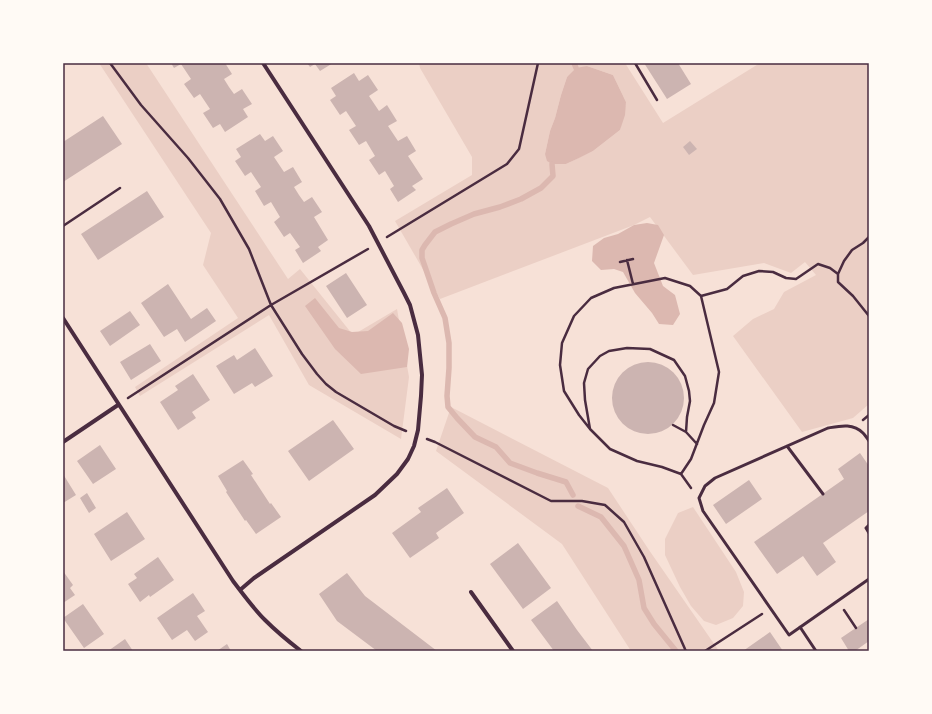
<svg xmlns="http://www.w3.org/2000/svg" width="932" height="714" viewBox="0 0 932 714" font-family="'DM Sans',sans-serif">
<rect width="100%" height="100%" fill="#f7e1d7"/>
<path fill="#ebcfc5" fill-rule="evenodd" d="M 99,63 L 146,63 L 288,279 L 300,269 L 353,335 L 397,309 L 409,377 L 401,439 L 309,385 L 269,315 L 140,396 L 135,387 L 238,318 L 203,265 L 211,233 Z
M 419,63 L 625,63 L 663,123 L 760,63 L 869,63 L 869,404 L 853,418 L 802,432 L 733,336 L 753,319 L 774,309 L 784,292 L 816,275 L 805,262 L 791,273 L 764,263 L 693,275 L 650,217 L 634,225 L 440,299 L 395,221 L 472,175 L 472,157 L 420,68 ZM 587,66 L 613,75 L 626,102 L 620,130 L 593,151 L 566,164 L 545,154 L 550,131 L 555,118 L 561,95 L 567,77 Z
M 451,407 L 608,488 L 649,550 L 719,651 L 631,651 L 562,544 L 436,451 Z
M 693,507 L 736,572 L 744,592 L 743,606 L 733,618 L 716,625 L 704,621 L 691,606 L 680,587 L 665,555 L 665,539 L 678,513 Z"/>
<path fill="#dcb8b0" d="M 587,66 L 613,75 L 626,102 L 625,115 L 620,130 L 593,151 L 579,158 L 566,164 L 552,164 L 547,161 L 545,154 L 550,131 L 555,118 L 561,95 L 567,77 L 576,68 Z
M 647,223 L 658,225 L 664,235 L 654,263 L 663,286 L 675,295 L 680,314 L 673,325 L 659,324 L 652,313 L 635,293 L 623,272 L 614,269 L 601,270 L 592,261 L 593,246 L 604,238 L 618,234 L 634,225 Z
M 315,298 L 339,328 L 352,332 L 368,331 L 393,313 L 402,323 L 409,349 L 407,367 L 361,374 L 335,349 L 305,306 Z"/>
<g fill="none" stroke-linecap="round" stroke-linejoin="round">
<path stroke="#dcb8b0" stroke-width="5.5" d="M 574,63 L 576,68
M 552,164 L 553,176 L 541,188 L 521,199 L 500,207 L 474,214 L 451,224 L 435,232 L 425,245 L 422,250 L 422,258 L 434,293 L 445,318 L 449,343 L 449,368 L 447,396 L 448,407 L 457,418 L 475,437 L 496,447 L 510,463 L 537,473 L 566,482 L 573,495
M 578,506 L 601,517 L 624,546 L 639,580 L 644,608 L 654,624 L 676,651"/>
</g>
<path fill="#ccb4b1" d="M 171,63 L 214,63 L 214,64 L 216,63 L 225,63 L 232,74 L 224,79 L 229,87 L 234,94 L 242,89 L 252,104 L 243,109 L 248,117 L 225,132 L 220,124 L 213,128 L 203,113 L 210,109 L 200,94 L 194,98 L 184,84 L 191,79 L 181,64 L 174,68 Z
M 307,63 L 333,63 L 320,71 L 315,64 L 310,67 Z
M 644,63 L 678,63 L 691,84 L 667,99 Z
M 354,73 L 359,81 L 368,75 L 378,90 L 369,96 L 379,111 L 387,105 L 397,121 L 388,126 L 398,141 L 407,136 L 416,151 L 408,156 L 423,179 L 412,186 L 416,190 L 398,202 L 390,189 L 394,186 L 385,171 L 379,175 L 369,160 L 375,156 L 366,141 L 359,145 L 349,130 L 356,126 L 346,111 L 340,115 L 330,100 L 336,96 L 331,88 Z
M 103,116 L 122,144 L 63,182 L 63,142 Z
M 260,134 L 265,141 L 273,136 L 283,151 L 274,157 L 284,172 L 293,167 L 302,182 L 294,187 L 299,195 L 304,202 L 312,197 L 322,212 L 314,217 L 328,240 L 318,247 L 321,251 L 303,263 L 295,250 L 300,247 L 290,233 L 284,237 L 274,222 L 280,217 L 271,202 L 264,206 L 255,191 L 261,187 L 251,172 L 245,176 L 235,161 L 241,157 L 236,149 Z
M 690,141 L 697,149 L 689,155 L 683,147 Z
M 147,191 L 164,217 L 98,260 L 81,234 Z
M 346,273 L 367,305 L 347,318 L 326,286 Z
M 168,284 L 191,319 L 207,308 L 216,321 L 185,342 L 177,329 L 164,337 L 141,303 Z
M 130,311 L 140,325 L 110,346 L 100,331 Z
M 150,344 L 161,361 L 131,380 L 120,362 Z
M 255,348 L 273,376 L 255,387 L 252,383 L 234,394 L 216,366 L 234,355 L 237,360 Z
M612 398a36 36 0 1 1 72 0a36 36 0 1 1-72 0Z
M 193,374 L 210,400 L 192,412 L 196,418 L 178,430 L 160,402 L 178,390 L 175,386 Z
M 333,420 L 354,449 L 309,481 L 288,451 Z
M 100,445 L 116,469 L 93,484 L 77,461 Z
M 860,453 L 869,466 L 869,511 L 823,543 L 836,562 L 817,576 L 803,556 L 777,574 L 754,542 L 844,479 L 838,469 Z
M 243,460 L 253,474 L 251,475 L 270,504 L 271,503 L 281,517 L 256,534 L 246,520 L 245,521 L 226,492 L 227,491 L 218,476 Z
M 63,474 L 76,495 L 63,503 Z
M 749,480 L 762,499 L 726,524 L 713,505 Z
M 447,488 L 464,513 L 436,533 L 439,538 L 410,558 L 392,533 L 421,512 L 418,508 Z
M 87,493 L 96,508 L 89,513 L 80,498 Z
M 127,512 L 145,539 L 111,561 L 94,534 Z
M 518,543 L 551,588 L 523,609 L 490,564 Z
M 158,557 L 174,580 L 150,597 L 149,595 L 140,602 L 128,584 L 137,578 L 134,574 Z
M 63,571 L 73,585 L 70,588 L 75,595 L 63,603 Z
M 347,573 L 365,596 L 437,651 L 377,651 L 337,621 L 319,594 Z
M 193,593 L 205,611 L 197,616 L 208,632 L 195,641 L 187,630 L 172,640 L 157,618 Z
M 557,601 L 577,630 L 593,651 L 554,651 L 531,620 Z
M 83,604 L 104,634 L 84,648 L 63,618 Z
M 869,619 L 869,641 L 855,651 L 849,651 L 841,638 Z
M 770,632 L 783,651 L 743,651 Z
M 125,639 L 133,651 L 108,651 Z
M 227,644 L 231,651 L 217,651 Z"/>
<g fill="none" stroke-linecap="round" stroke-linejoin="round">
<path stroke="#4a2c40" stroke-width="2.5" d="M 110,63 L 141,105 L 188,158 L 220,199 L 249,249 L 271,305 L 302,354 L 317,374 L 326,384 L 336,392 L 394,426 L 406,431
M 635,63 L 657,100
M 63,226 L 120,188
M 387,237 L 507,164 L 519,149 L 538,63
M 627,260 L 633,284
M 620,262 L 633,259
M 838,274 L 844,261 L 852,250 L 863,243 L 869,237
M 701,296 L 727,289 L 743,276 L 759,271 L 773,272 L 786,278 L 796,279 L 818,264 L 830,268 L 838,274 L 838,282 L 853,296 L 869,316
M 128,398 L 271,305 L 368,249
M 863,420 L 869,415
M 673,425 L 686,432 L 697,444
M 590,429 L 585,400 L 584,383 L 588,369 L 600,356 L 609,351 L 627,348 L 650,349 L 674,360 L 685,376 L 689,391 L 690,401 L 687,417 L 686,432
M 427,439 L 435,442 L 551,501 L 582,501 L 605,505 L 624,522 L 644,557 L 685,649 L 686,651
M 681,474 L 691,459 L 704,425 L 714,403 L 719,372 L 701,296 L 690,286 L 665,278 L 614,288 L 591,298 L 574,316 L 562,343 L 560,365 L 564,391 L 579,415 L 590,429 L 610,449 L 637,461 L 662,467 L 681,474 L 691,488
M 844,610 L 856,628
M 705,651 L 762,614"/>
<path stroke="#4a2c40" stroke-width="3" d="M 869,441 C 867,438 865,435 863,433 C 853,423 840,426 828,428 L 715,478 L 705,486 L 699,498 L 703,511 L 789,635 L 869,579
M 787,446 L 823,494
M 869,525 L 866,528 L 869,533
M 800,627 L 816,651"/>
<path stroke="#4a2c40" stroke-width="4" d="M 63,318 L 233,581 C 243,594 253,608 265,620 C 276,631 288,641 301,651
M 63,442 L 118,405
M 240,590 L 254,578 L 375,495 L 397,474 L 408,459 L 414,446 L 418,430 L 421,396 L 422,375 L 418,335 L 410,305 L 404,293 L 369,226 L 263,63
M 471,592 L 513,651"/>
</g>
<rect width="932" height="714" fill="none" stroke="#fffaf5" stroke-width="128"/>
<rect x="64" y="64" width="804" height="586" fill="none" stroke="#4a2c40" stroke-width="1.5"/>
</svg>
